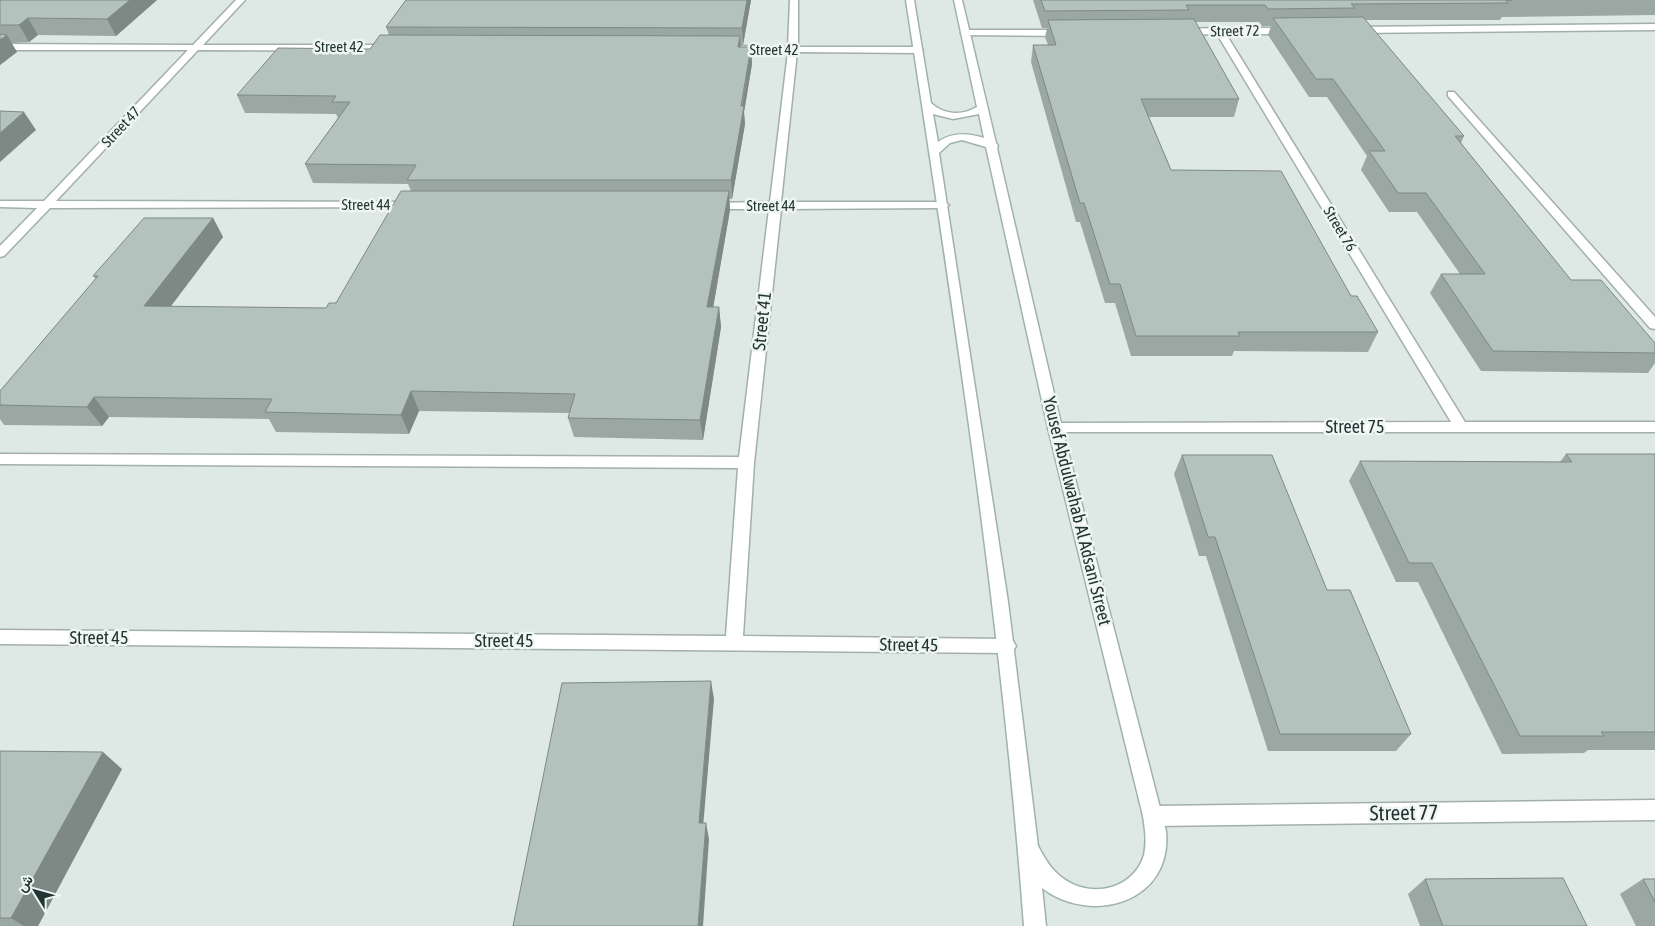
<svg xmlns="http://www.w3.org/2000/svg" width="1655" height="926" viewBox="0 0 1655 926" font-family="'Asap Condensed',Vazirmatn,sans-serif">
<rect width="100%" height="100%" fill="#dee8e5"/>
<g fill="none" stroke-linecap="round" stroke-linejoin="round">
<g stroke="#a2afac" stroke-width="3">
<path id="lane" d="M 1448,92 L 1454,92 L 1655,317 L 1655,329 L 1650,328 L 1448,96 Z"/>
</g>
<g stroke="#a2afac" stroke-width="3">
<path id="street" d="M 236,0 L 245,0 L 203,45 L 389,45 L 394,48 L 389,51 L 198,50 L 56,201 L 414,202 L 420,205 L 418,207 L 50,208 L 4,256 L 0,257 L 0,246 L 37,208 L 0,207 L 0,201 L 44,201 L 188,50 L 0,50 L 0,44 L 193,45 Z
M 790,0 L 798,0 L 798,47 L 918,47 L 923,50 L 918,53 L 797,52 L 781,202 L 943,202 L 949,205 L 943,208 L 781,209 L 754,463 L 743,636 L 1007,639 L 1013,641 L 1016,646 L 1013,651 L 1007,653 L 0,644 L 0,630 L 726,636 L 738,468 L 0,464 L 0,454 L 739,457 L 769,209 L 709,209 L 703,206 L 709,203 L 770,202 L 788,52 L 732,52 L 727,49 L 732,46 L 788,47 Z
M 1655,24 L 1655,30 L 1355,33 L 1351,30 L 1355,27 Z
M 1219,28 L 1289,28 L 1294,31 L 1289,34 L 1226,34 L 1465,422 L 1655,422 L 1655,432 L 1050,432 L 1048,428 L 1050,424 L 1055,423 L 1451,422 L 1217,34 L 1180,35 L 1175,32 L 1180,29 Z
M 966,30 L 1067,30 L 1072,33 L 1067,36 L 963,35 L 961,33 Z
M 1655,800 L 1655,820 L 1153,826 L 1146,823 L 1143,816 L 1146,809 L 1153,806 Z"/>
</g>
<g stroke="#9fb2ae" stroke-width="3">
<path id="secondary" d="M 906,0 L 914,0 L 931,103 C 944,115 962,116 977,107 L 954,0 L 962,0 L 996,143 L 998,146 L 997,148 L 1062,428 L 1166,831 C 1173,902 1092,926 1042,888 L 1046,926 L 1024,926 C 1001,616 953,307 906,0 ZM 933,114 L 953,119 L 979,114 L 984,138 C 968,133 952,132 938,142 ZM 962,140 L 986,147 L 1048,428 L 1143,816 C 1145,829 1147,841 1144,855 C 1134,889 1092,899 1064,879 C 1052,871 1045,859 1038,846 L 1008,602 L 939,153 L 950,143 Z"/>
</g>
<use href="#lane" fill="#fff" fill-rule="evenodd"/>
<use href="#street" fill="#fff" fill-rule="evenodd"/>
<use href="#secondary" fill="#fff" fill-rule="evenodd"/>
</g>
<path fill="#9ba7a3" d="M 0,0 L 157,0 L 116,36 L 38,35 L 29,42 L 11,43 L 17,52 L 0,65 Z
M 406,0 L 751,0 L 743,45 L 740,45 L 741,47 L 751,47 L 752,64 L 744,112 L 745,124 L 732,199 L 729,199 L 730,210 L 713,307 L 719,307 L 721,327 L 703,440 L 574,437 L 568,418 L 570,413 L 419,411 L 409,434 L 276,432 L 269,419 L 109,417 L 102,426 L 4,425 L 0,419 L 0,391 L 96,279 L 93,276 L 213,218 L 223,237 L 170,307 L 326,308 L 336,303 L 411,191 L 408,184 L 313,183 L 305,164 L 338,118 L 336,114 L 245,113 L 237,95 L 370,49 L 389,35 L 386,27 Z
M 1033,0 L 1655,0 L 1655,15 L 1502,17 L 1500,20 L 1365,20 L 1464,136 L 1461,143 L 1571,280 L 1655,343 L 1655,363 L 1648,373 L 1481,371 L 1430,293 L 1441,274 L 1460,274 L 1417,212 L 1389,212 L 1361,170 L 1367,156 L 1327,97 L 1309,97 L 1268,35 L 1271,26 L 1262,26 L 1259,22 L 1195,22 L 1239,99 L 1234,117 L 1149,117 L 1171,170 L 1351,296 L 1378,332 L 1368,352 L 1234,351 L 1232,356 L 1131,356 L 1115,303 L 1105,303 L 1080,222 L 1076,222 L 1031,62 L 1033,45 L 1048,45 L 1045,37 L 1047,28 L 1042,28 Z
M 1566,454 L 1655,454 L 1655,750 L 1588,750 L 1584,753 L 1502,754 L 1418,582 L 1396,582 L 1349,481 L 1360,461 L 1560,462 Z
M 1182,455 L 1411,734 L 1396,751 L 1268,751 L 1206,556 L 1199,556 L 1174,474 Z
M 0,751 L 122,769 L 38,926 L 0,926 Z
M 1425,879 L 1587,926 L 1420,926 L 1408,894 Z
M 1643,879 L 1655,879 L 1655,926 L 1636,926 L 1620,894 Z"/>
<path fill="#7e8885" d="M 130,0 L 157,0 L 116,36 L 107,19 Z
M 747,0 L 751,0 L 743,45 L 742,28 Z
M 28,18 L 38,35 L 29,42 L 19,25 Z
M 7,35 L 17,52 L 0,65 L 0,40 Z
M 740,36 L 741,54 L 738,47 Z
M 751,47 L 752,64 L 744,112 L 745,124 L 732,199 L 731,180 Z
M 24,112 L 36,130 L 0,162 L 0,133 Z
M 729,191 L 730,210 L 710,326 L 707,307 Z
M 213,218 L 223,237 L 156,326 L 144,306 Z
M 719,307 L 721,327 L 703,440 L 700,420 Z
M 411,391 L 419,411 L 409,434 L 401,415 Z
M 94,397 L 109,417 L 102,426 L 87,407 Z
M 711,681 L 714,699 L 702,839 L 699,823 Z
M 103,752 L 122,769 L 38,926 L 24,926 L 11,918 Z
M 706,823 L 709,839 L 703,926 L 698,926 Z"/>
<path fill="#b4c2be" stroke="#7e8885" d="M 0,0 L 130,0 L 107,19 L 28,18 L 19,25 L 0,25 Z
M 406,0 L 747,0 L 742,28 L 386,27 Z
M 1041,0 L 1512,0 L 1505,0 L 1508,3 L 1351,4 L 1355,8 L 1268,9 L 1265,5 L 1186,5 L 1189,10 L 1045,11 Z
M 1363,17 L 1464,136 L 1455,136 L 1571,280 L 1601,280 L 1655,343 L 1655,353 L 1493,351 L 1441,274 L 1485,274 L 1426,193 L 1398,193 L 1369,151 L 1385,151 L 1333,79 L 1316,79 L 1273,18 Z
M 1194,19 L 1239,99 L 1141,99 L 1171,170 L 1281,171 L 1351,296 L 1357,296 L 1378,332 L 1238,332 L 1240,336 L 1136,336 L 1120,284 L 1110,284 L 1084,203 L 1080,203 L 1033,45 L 1056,45 L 1048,20 Z
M 0,34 L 7,35 L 0,40 Z
M 380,35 L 740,36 L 738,47 L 751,47 L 741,106 L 744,106 L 731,180 L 407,180 L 416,165 L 305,164 L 350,102 L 332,102 L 336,96 L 237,95 L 278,48 L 370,49 Z
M 0,111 L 24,112 L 0,133 Z
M 401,191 L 729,191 L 707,307 L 719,307 L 700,420 L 568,418 L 575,394 L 411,391 L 401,415 L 265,412 L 272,399 L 94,397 L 87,407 L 0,405 L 0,391 L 98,276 L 93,276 L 144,218 L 213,218 L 144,306 L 326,308 L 329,303 L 336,303 Z
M 1566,454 L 1655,454 L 1655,732 L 1601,732 L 1604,736 L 1520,736 L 1432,563 L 1409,563 L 1360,461 L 1572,462 Z
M 1182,455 L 1272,455 L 1327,590 L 1350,590 L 1411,734 L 1280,734 L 1215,537 L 1208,537 Z
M 711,681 L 699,823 L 706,823 L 698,926 L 513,926 L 562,683 Z
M 0,751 L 103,752 L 11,918 L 0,918 Z
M 1563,878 L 1587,926 L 1443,926 L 1425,879 Z
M 1643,879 L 1655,879 L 1655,902 Z"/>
<g text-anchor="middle" stroke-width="5" stroke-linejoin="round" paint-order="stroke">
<g font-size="15" fill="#223533" stroke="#eef5f3">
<text transform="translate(1235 31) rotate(-1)" y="5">Street 72</text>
<text x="339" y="52">Street 42</text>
<text x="774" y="55">Street 42</text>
<text transform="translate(121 127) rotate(-47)" y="5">Street 47</text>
<text x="366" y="210">Street 44</text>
<text x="771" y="211">Street 44</text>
<text transform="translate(1340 229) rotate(59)" y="5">Street 76</text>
</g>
<g font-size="18" fill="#223533" stroke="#eef5f3">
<text transform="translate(762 321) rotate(-84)" y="6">Street 41</text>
<text x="1355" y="433">Street 75</text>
<text transform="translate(1077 511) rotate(76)" y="6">Yousef Abdulwahab Al Adsani Street</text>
<text x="99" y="644">Street 45</text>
<text x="504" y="647">Street 45</text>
<text transform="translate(909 645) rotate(1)" y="6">Street 45</text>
</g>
<g font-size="21" fill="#223533" stroke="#eef5f3">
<text transform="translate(1404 813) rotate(-1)" y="7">Street 77</text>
</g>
</g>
<g transform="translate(35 891) rotate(307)" stroke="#eef5f3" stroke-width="4" paint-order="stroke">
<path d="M0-4L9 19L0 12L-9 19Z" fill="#223533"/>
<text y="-8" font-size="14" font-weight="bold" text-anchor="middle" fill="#223533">ش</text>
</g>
</svg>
